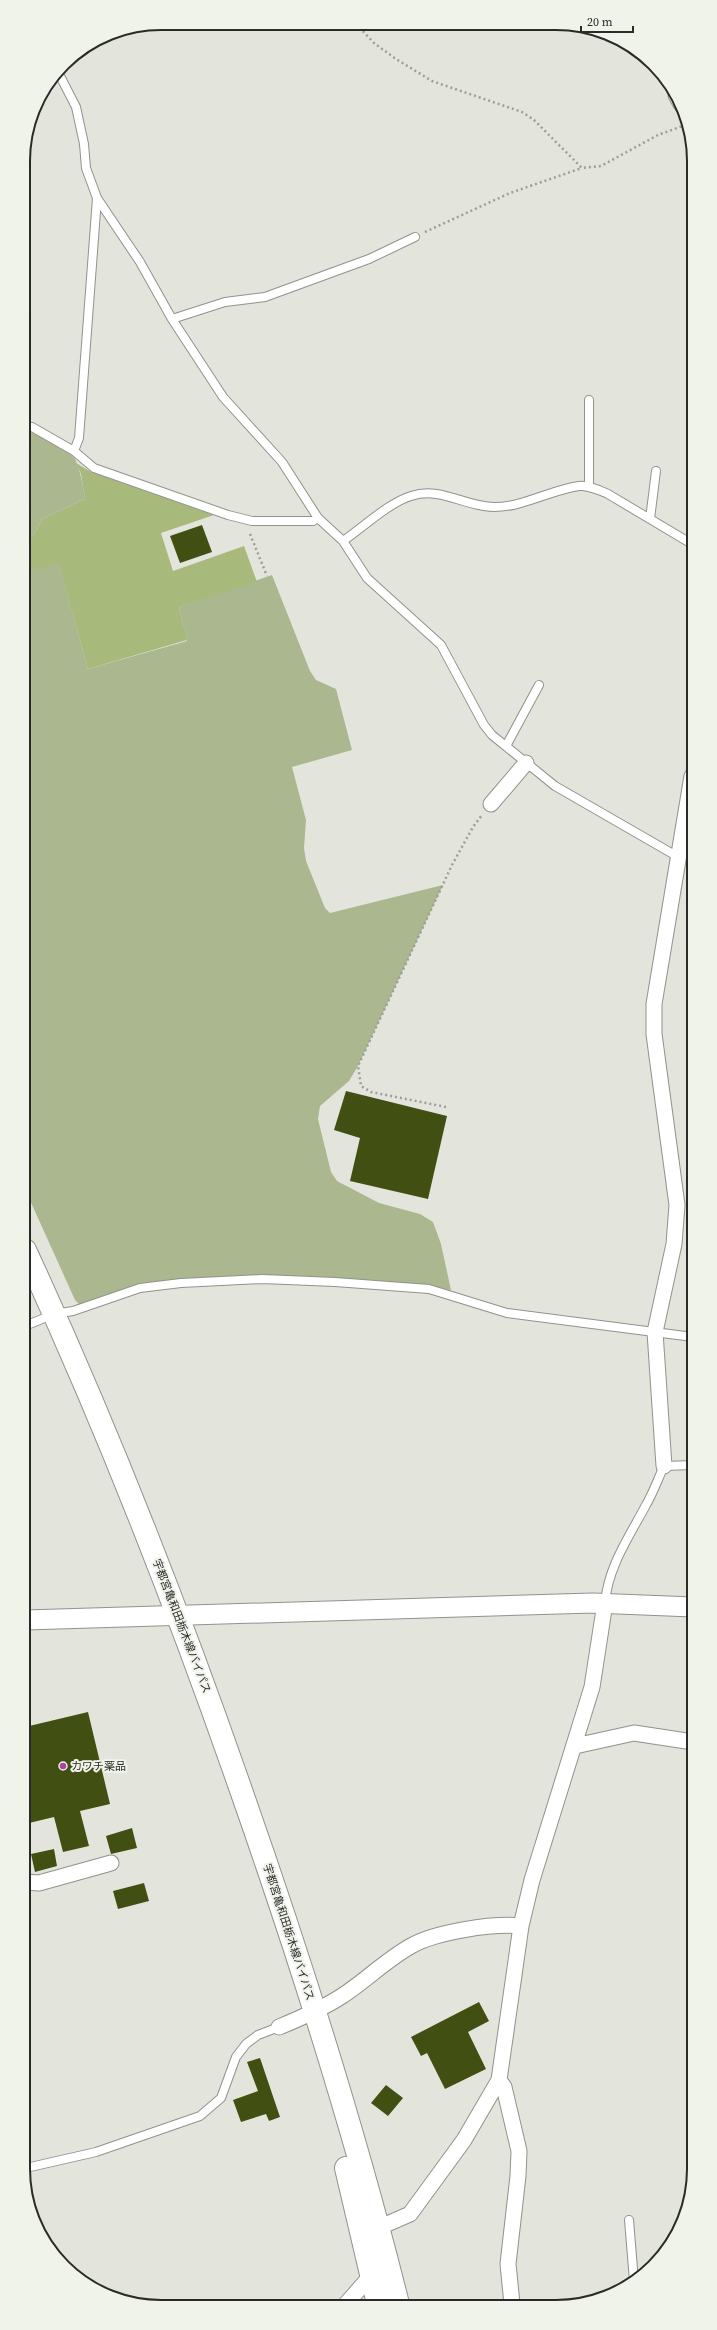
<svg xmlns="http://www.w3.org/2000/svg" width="717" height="2330" viewBox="0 0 717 2330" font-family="'Source Serif 4','Noto Sans JP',serif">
<rect width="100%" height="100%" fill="#e3e5dd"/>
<path fill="#abb78e" d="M 24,430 C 33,432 70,451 75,459 C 81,472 83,486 85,499 L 42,519 L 35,533 L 25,546 L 59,563 L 88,669 L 187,641 L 179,607 L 272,575 L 310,671 L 316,680 L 336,689 L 352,750 L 292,767 L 306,820 L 304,848 L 306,861 L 325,908 L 330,913 L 443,885 L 358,1066 L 349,1081 L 320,1106 L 318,1119 L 331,1172 L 337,1181 L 379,1203 L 420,1214 L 433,1222 L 441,1244 L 451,1290 L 368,1281 L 184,1280 L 80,1305 L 75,1300 L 24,1187 L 24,482 L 27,480 L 24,470 Z"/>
<path fill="#a8b97c" d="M 76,463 L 91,472 L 214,515 L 161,533 L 173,571 L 244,546 L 257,582 L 179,607 L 187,640 L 88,669 L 59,564 L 31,569 L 25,545 L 35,533 L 42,519 L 85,499 L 81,474 Z"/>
<path fill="#424f12" d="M 202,525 L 212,552 L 180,563 L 170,536 Z
M 346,1091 L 447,1116 L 428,1199 L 350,1181 L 360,1138 L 334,1130 Z
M 88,1712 L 110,1804 L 80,1811 L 89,1846 L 63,1852 L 54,1817 L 25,1824 L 25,1727 Z
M 132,1828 L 137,1848 L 111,1854 L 106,1836 Z
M 54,1849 L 57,1866 L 35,1872 L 31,1854 Z
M 144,1883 L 149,1901 L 118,1909 L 113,1891 Z
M 479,2002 L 489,2021 L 468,2032 L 486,2069 L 445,2089 L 427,2053 L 421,2056 L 411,2037 Z
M 260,2058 L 280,2117 L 269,2121 L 266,2114 L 241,2122 L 233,2100 L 258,2091 L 247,2062 Z
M 386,2085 L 403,2098 L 388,2116 L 371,2103 Z"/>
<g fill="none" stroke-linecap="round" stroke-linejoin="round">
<g stroke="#90938b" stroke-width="10">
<path id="service" d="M 58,72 L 76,107 L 84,144 L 86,168 L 97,198 L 140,262 L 172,319 L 223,397 L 282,462 L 318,518 L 343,541 L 367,578 L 441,645 L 484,725 L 492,735 L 555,786 L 680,858
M 172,319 L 225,302 L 265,297 L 369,259 L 415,237
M 589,400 L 589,487
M 24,426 L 32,427 L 74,451 L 94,468 L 228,515 L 252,521 L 313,521 L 318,518
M 74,451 L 79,438 L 97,198
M 650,519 L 656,471
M 343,541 C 362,528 390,502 411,496 C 441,486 465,507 494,507 C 524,507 550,490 579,486 C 589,485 599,490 608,494 L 692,544
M 506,746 L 539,685
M 25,1326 L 54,1314 L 73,1311 L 140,1288 L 181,1283 L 262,1279 L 335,1282 L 429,1289 L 507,1313 L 693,1337
M 605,1603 C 608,1567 629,1537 646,1505 C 653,1493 658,1479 664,1466 L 693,1465
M 26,2168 L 96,2152 L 200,2116 L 221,2098 L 236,2057 L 246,2044 L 258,2035 L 279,2027
M 629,2220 L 634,2281"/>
</g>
<g stroke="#90938b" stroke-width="17">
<path id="minor" d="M 676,95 L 681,104
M 491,804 L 526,763
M 664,1466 L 655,1332 L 674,1244 L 677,1205 L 654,1034 L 654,1004 L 692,776
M 575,1746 L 634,1733 L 693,1742
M 25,1882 L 39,1883 L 111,1863
M 279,2027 C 301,2018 322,2009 342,1996 C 365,1981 386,1960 411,1946 C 435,1932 493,1923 521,1926
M 499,2080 L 504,2087 L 519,2151 L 518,2176 L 508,2264 L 512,2304
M 378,2228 L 410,2214 L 464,2140 L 499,2080 L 521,1926 L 532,1880 L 592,1687 L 605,1603
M 346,2304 L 375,2271"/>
</g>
<g stroke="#90938b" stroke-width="21">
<path id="tertiary" d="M 25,1620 L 593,1603 L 693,1607"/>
</g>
<g stroke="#90938b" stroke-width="24">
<path id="primary" d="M 25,1250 C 107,1427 178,1609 242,1793 C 301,1961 355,2132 398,2304
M 346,2168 L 378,2304"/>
</g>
<path stroke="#9c9e98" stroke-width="2.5" stroke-dasharray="2 3" stroke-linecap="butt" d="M 356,24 L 374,43 L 396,59 L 432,81 L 522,112 L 534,120 L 582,168 L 601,166 L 658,135 L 688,124
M 425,232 L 510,193 L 582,168
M 250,534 L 267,576
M 446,1107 L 371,1092 L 361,1086 L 358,1066 L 452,865 L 473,827 L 482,815"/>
<use href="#service" stroke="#fff" stroke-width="8"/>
<use href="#minor" stroke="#fff" stroke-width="15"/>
<use href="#tertiary" stroke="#fff" stroke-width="19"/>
<use href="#primary" stroke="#fff" stroke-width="22"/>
</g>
<circle fill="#ac42a3" stroke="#f0f3ea" stroke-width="1.5" cx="63" cy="1766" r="4"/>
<g text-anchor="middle" stroke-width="4" stroke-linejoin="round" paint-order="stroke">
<g font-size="11" fill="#2a2b28" stroke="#f0f3ea">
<text transform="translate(182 1626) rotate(69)" y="4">宇都宮亀和田栃木線バイパス</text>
<text transform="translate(289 1932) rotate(72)" y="4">宇都宮亀和田栃木線バイパス</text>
</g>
<g font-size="11" fill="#2a2b28" stroke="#f0f3ea" text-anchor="start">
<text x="71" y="1770">カワチ薬品</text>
</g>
</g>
<path d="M0 0H717V2330H0ZM161 30H556A131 131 0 0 1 687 161V2169A131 131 0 0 1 556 2300H161A131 131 0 0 1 30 2169V161A131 131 0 0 1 161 30Z" fill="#f0f3ea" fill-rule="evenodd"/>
<path fill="none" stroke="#2a2b28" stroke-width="2" d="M161 30H556A131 131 0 0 1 687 161V2169A131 131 0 0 1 556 2300H161A131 131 0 0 1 30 2169V161A131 131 0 0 1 161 30Z"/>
<path d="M581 26v6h52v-6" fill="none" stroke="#2a2b28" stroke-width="2"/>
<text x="587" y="26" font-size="12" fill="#2a2b28" stroke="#f0f3ea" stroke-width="3" paint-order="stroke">20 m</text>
</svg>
